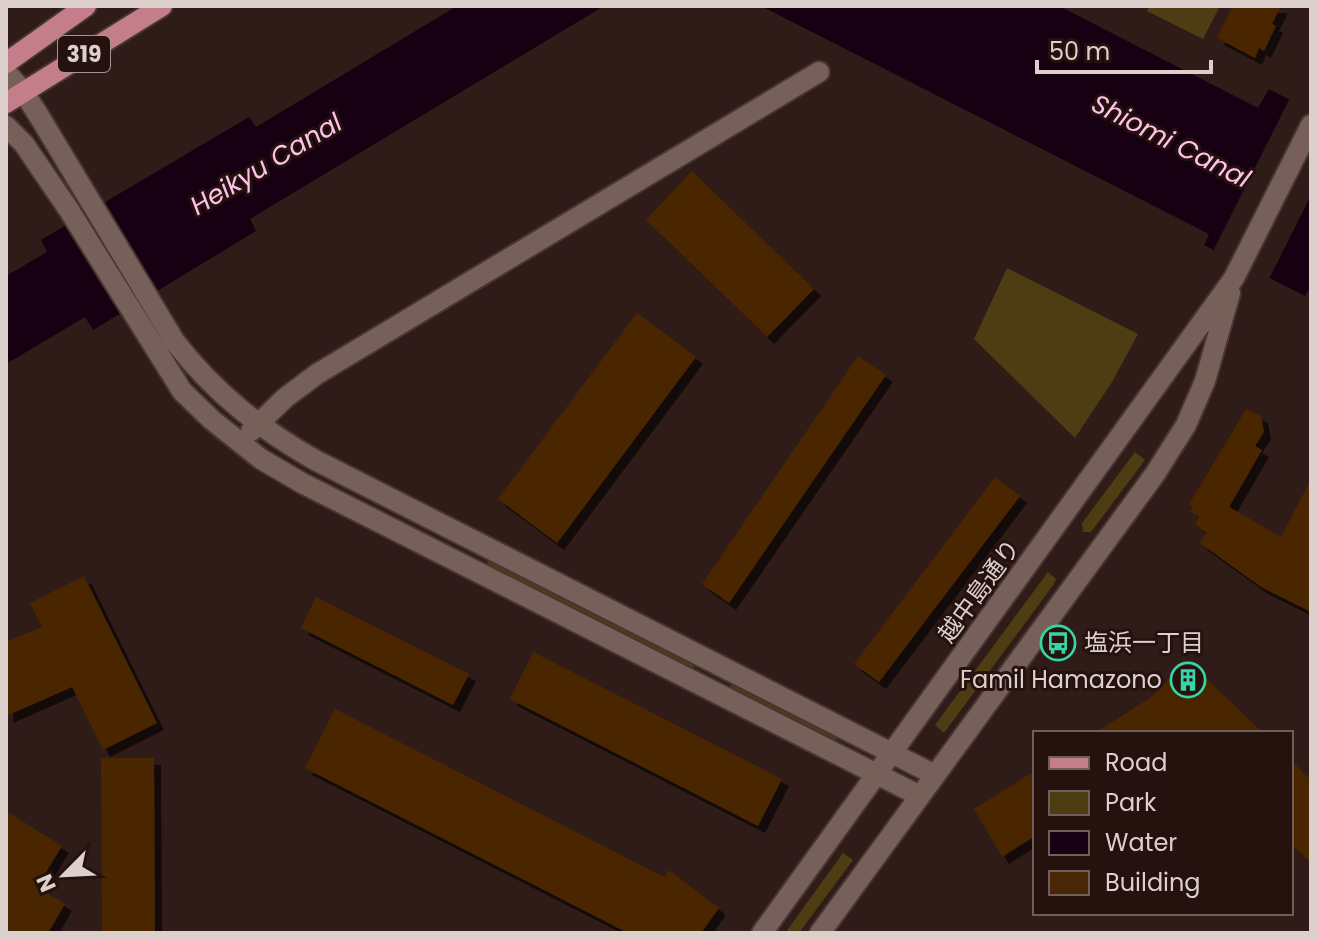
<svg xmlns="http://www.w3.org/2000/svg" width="1317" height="939" viewBox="0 0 1317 939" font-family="Poppins,'Noto Sans JP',sans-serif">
<defs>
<filter id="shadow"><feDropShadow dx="7" dy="7" stdDeviation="0" flood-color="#0009"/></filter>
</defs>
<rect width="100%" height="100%" fill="#2f1b17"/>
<path fill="#4e3d12" d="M 1149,6 L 1220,6 L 1203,39 L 1147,11 Z
M 1007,268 L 1138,334 L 1112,382 L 1075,438 L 974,339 Z
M 1135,452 L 1145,460 L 1091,532 L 1083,532 L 1082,523 Z
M 490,561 L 693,664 L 694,668 L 690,668 L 488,565 L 487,562 Z
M 1048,572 L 1056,579 L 1054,584 L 944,733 L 935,725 Z
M 733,684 L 837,738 L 835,741 L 732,688 L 730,685 Z
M 843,853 L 853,860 L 799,933 L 785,933 Z"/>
<path fill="#170011" d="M 457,6 L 604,6 L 250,219 L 256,231 L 93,330 L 85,317 L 6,364 L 6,276 L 47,252 L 41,240 L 249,117 L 256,127 Z
M 761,6 L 1059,6 L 1258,108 L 1269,89 L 1311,111 L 1311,286 L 1305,296 L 1204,245 L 1209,234 Z"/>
<path fill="#2f1b17" d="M 1291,96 L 1311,107 L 1311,195 L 1268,281 L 1212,253 Z"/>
<path fill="#4a2704" filter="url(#shadow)" d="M 1233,6 L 1281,6 L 1272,24 L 1276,26 L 1264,51 L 1259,48 L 1255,58 L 1217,38 Z
M 692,171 L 814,289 L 767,337 L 646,220 Z
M 637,313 L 696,357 L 557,543 L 498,499 Z
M 858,356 L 886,375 L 729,603 L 702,584 Z
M 1246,409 L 1261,416 L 1264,432 L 1255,446 L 1262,450 L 1229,507 L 1281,537 L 1311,479 L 1311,612 L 1261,587 L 1200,543 L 1206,533 L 1195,524 L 1199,517 L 1190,511 L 1193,506 L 1189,504 Z
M 995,477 L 1020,496 L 879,682 L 854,664 Z
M 84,576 L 157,723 L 103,750 L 72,687 L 6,716 L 6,642 L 42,627 L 30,603 Z
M 316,597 L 469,674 L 453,705 L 301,628 Z
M 533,652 L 782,779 L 758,826 L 510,699 Z
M 1188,661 L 1263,733 L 1095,733 L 1150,698 Z
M 335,709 L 664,877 L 669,870 L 719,908 L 701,933 L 628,933 L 305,768 Z
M 101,758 L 154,758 L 155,933 L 102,933 Z
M 1291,760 L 1311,780 L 1311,863 L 1291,844 Z
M 1035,771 L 1035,836 L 1002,857 L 974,809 Z
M 6,811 L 62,846 L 37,887 L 65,904 L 48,933 L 6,933 Z"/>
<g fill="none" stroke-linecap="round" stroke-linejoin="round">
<g stroke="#463633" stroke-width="24">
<path id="minor" d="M 6,72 L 23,91 L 39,116 L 175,342 C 215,393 259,428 315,460 L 935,775
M 6,126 L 24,144 L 69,210 L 182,391 L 212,420 L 261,459 L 302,483 L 920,796
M 251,431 L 285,398 L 317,374 L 819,72
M 762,933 L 1234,278 L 1311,125
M 820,933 L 1155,474 L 1186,425 L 1205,381 L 1230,293"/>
</g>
<g stroke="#463633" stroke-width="24">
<path id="major" d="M 6,63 L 86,6
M 6,103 L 162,6"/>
</g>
<use href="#minor" stroke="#78605a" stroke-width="20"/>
<use href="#major" stroke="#c37e89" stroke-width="20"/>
</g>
<defs>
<g id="bus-ring" transform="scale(1.8)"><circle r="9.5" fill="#25120e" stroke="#39d4a5" stroke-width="1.5"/><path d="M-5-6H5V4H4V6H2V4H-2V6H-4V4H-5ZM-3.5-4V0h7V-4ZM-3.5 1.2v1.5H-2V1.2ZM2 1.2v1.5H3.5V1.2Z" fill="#39d4a5"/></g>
<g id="building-ring" transform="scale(1.8)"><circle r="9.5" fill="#25120e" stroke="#39d4a5" stroke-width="1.5"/><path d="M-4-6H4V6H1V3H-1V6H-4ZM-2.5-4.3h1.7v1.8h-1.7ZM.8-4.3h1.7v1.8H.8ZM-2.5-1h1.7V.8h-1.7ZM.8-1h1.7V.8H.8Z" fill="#39d4a5"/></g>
</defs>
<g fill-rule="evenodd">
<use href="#bus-ring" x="1058" y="643"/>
<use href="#building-ring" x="1188" y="680"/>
</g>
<g text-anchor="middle" stroke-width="6" stroke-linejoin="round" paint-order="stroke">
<rect fill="#25120e" stroke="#a69693" stroke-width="2" x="58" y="36" width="52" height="36" rx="6"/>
<g font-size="22" font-weight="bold" fill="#ddcfcc">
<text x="84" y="62">319</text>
</g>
<g font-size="24" fill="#ddcfcc" stroke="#25120e">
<text transform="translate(979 591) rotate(-54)" y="8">越中島通り</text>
</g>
<g font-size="24" fill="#ddcfcc" stroke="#25120e" text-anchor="start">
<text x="1084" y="651">塩浜一丁目</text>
<text x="1162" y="688" text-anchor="end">Famil Hamazono</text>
</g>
<g font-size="26" font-style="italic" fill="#fec2ec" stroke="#25120e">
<text transform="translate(1171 141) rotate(27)" y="9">Shiomi Canal</text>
<text transform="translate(266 164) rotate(-31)" y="9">Heikyu Canal</text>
</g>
</g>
<rect width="1317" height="939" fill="none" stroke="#ddcfcc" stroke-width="16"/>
<rect x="1033" y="731" width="260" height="184" fill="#25120e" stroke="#6f5e5a" stroke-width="2"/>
<rect x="1049" y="757" width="40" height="12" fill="#c37e89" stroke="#6f5e5a" stroke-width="2"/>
<text x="1105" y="771" font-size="24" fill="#ddcfcc">Road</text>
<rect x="1049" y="791" width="40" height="24" fill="#4e3d12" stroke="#6f5e5a" stroke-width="2"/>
<text x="1105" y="811" font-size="24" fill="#ddcfcc">Park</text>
<rect x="1049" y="831" width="40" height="24" fill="#170011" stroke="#6f5e5a" stroke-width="2"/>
<text x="1105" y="851" font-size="24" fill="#ddcfcc">Water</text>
<rect x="1049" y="871" width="40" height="24" fill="#4a2704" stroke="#6f5e5a" stroke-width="2"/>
<text x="1105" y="891" font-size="24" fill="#ddcfcc">Building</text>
<g transform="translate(64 875) rotate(246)" stroke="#25120e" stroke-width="6" paint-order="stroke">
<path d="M0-6L14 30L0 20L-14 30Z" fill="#ddcfcc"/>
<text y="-12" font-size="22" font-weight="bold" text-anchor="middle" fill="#ddcfcc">N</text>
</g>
<path d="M1037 60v12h174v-12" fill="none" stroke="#ddcfcc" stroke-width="4"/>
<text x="1049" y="60" font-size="24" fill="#ddcfcc" stroke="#25120e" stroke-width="6" paint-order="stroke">50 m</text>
</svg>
